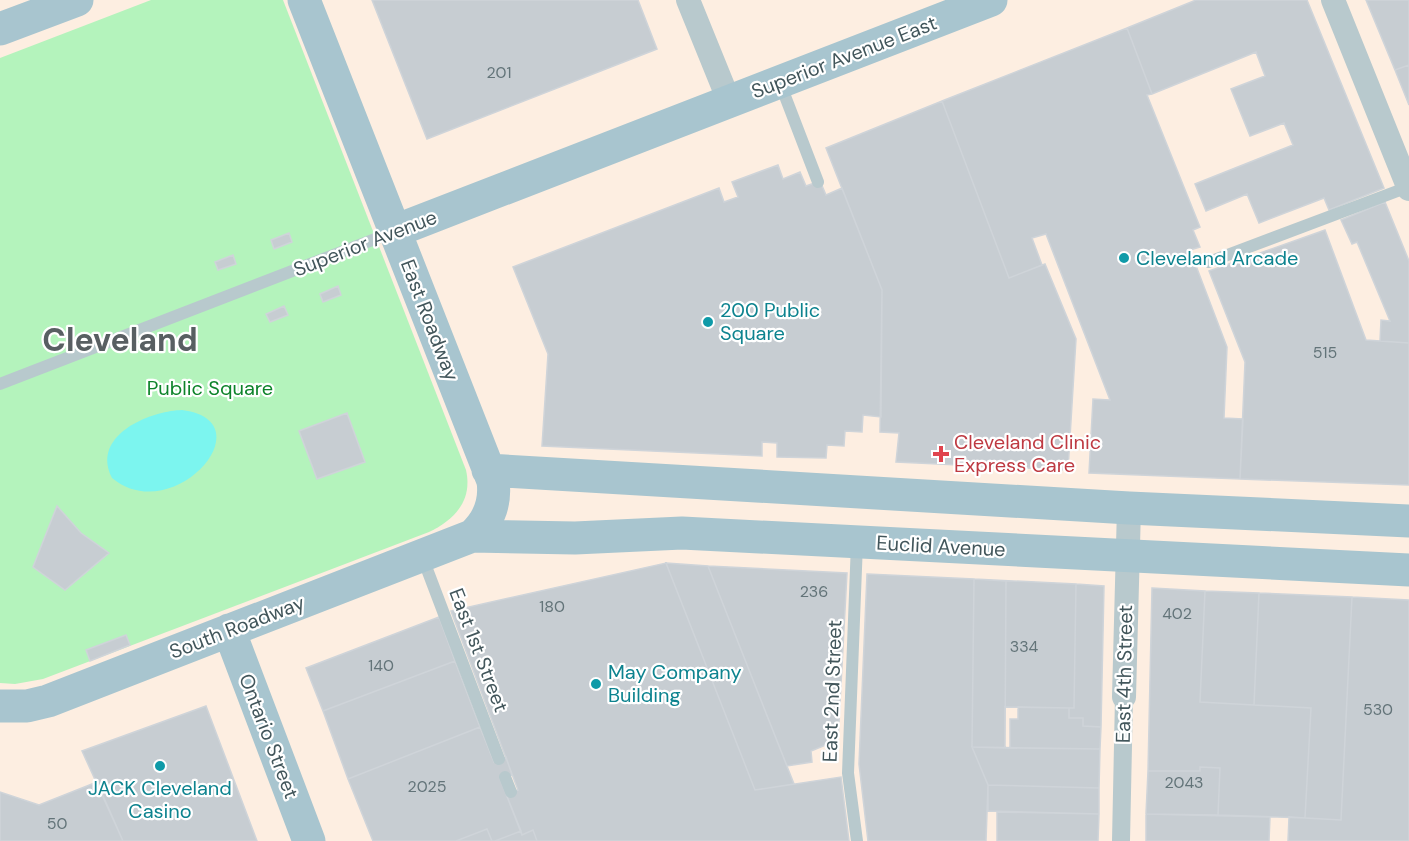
<svg xmlns="http://www.w3.org/2000/svg" width="1409" height="841" viewBox="0 0 1409 841" font-family="'DM Sans',sans-serif">
<rect width="100%" height="100%" fill="#efebec"/>
<path fill="#fdeee1" d="M 0,0 L 1409,0 L 1409,841 L 0,841 Z"/>
<path fill="#b4f3bc" d="M 151,0 L 283,0 L 466,470 C 473,501 454,520 429,532 L 43,679 L 15,684 L 0,683 L 0,58 Z"/>
<path fill="#7cf5ef" d="M 182,410 C 268,421 173,529 112,478 C 90,436 149,411 182,410 Z"/>
<path fill="#c7cdd2" stroke="#cfd4d9" stroke-width="1.5" d="M 372,0 L 638,0 L 657,49 L 427,139 Z
M 1196,0 L 1307,0 L 1384,188 L 1329,210 L 1324,198 L 1259,223 L 1247,194 L 1206,211 L 1195,184 L 1293,145 L 1284,123 L 1250,136 L 1231,89 L 1265,76 L 1256,52 L 1152,94 L 1127,28 Z
M 1366,0 L 1409,0 L 1409,65 L 1395,70 Z
M 1127,28 L 1152,94 L 1147,95 L 1200,227 L 1193,230 L 1200,247 L 1190,250 L 1227,347 L 1224,418 L 1243,419 L 1240,479 L 1089,473 L 1093,399 L 1110,400 L 1046,234 L 1032,238 L 1042,265 L 1009,278 L 942,101 Z
M 1409,65 L 1409,105 L 1395,70 Z
M 942,101 L 1009,278 L 1045,264 L 1076,339 L 1068,470 L 896,462 L 899,433 L 880,432 L 882,290 L 826,148 Z
M 778,165 L 783,179 L 800,172 L 806,186 L 820,181 L 826,195 L 842,188 L 882,290 L 881,417 L 863,415 L 862,432 L 845,431 L 844,446 L 827,445 L 826,458 L 777,457 L 777,443 L 762,442 L 762,456 L 542,446 L 548,354 L 513,267 L 719,188 L 724,202 L 738,197 L 732,182 Z
M 1385,202 L 1409,261 L 1409,343 L 1380,341 L 1381,320 L 1390,321 L 1357,242 L 1352,244 L 1341,220 Z
M 1325,230 L 1366,340 L 1409,343 L 1409,485 L 1240,479 L 1245,362 L 1209,271 Z
M 289,233 L 292,242 L 274,249 L 271,240 Z
M 233,255 L 236,264 L 218,270 L 215,262 Z
M 338,286 L 341,295 L 323,302 L 320,294 Z
M 284,306 L 288,315 L 270,322 L 266,314 Z
M 347,413 L 365,462 L 317,479 L 299,431 Z
M 57,506 L 81,533 L 109,553 L 65,590 L 33,567 Z
M 666,563 L 755,790 L 841,777 L 849,841 L 537,841 L 533,830 L 522,835 L 506,794 L 518,790 L 451,611 Z
M 666,563 L 708,566 L 794,784 L 755,790 Z
M 708,566 L 847,573 L 838,740 L 811,751 L 812,762 L 787,766 Z
M 867,574 L 974,579 L 972,747 L 988,785 L 986,841 L 868,841 L 859,764 Z
M 974,579 L 1076,584 L 1074,708 L 1005,707 L 1005,748 L 972,747 Z
M 974,579 L 1006,581 L 1005,748 L 1100,749 L 1099,788 L 988,785 L 972,747 Z
M 1076,584 L 1104,586 L 1101,727 L 1083,726 L 1083,718 L 1069,718 L 1069,708 L 1074,708 Z
M 1152,588 L 1205,591 L 1200,702 L 1311,708 L 1305,818 L 1218,815 L 1220,768 L 1200,767 L 1200,771 L 1148,771 Z
M 1205,591 L 1259,593 L 1254,705 L 1200,702 Z
M 1259,593 L 1352,597 L 1341,820 L 1305,818 L 1311,708 L 1254,705 Z
M 1352,597 L 1409,600 L 1409,841 L 1288,841 L 1289,817 L 1341,820 Z
M 439,617 L 455,661 L 323,711 L 306,668 Z
M 126,635 L 130,645 L 90,661 L 86,650 Z
M 455,661 L 480,727 L 348,779 L 323,711 Z
M 206,706 L 257,841 L 123,841 L 82,751 Z
M 1018,707 L 1069,708 L 1069,718 L 1083,718 L 1083,726 L 1101,727 L 1100,749 L 1010,748 L 1010,719 L 1018,719 Z
M 480,727 L 494,762 L 506,757 L 512,775 L 500,779 L 521,831 L 495,841 L 492,841 L 487,829 L 456,841 L 373,841 L 348,779 Z
M 972,747 L 1100,749 L 1099,788 L 988,785 Z
M 1200,767 L 1220,768 L 1218,815 L 1146,814 L 1148,771 L 1200,771 Z
M 97,782 L 123,841 L 0,841 L 0,792 L 39,805 Z
M 988,785 L 1099,788 L 1099,814 L 988,811 Z
M 997,812 L 1099,814 L 1098,841 L 997,841 Z
M 1146,814 L 1270,817 L 1269,841 L 1146,841 Z
M 487,829 L 492,841 L 456,841 Z
M 533,830 L 537,841 L 495,841 L 521,831 L 522,835 Z"/>
<g fill="none" stroke-linecap="round" stroke-linejoin="round">
<path stroke="#b8c9cd" stroke-width="12" d="M 780,83 L 818,182
M 1209,262 L 1408,187
M 0,384 L 393,232
M 422,556 L 499,759
M 505,777 L 511,792
M 857,841 L 848,773 L 857,543"/>
<path stroke="#b8c9cd" stroke-width="18" d="M 1121,841 L 1124,697"/>
<path stroke="#b8c9cd" stroke-width="24" d="M 688,0 L 729,101
M 1333,0 L 1409,189
M 1124,697 L 1129,508"/>
<path stroke="#a8c5cf" stroke-width="33" d="M 0,29 L 77,0
M 395,231 L 991,0
M 488,470 L 1129,508 L 1409,521
M 472,536 L 575,538 L 682,533 L 1409,570
M 229,630 L 309,841
M 0,706 L 27,706 L 48,701 L 472,536 C 489,521 496,503 493,481 L 304,0"/>
</g>
<g fill="#0f9aa8" stroke="#fff" stroke-width="2">
<circle cx="1124" cy="258" r="6"/>
<circle cx="708" cy="322" r="6"/>
<circle cx="596" cy="684" r="6"/>
<circle cx="160" cy="766" r="6"/>
</g>
<path fill="#e0444e" stroke="#fff" stroke-width="2" d="M938 445h6v6h6v6h-6v6h-6v-6h-6v-6h6z"/>
<g text-anchor="middle" stroke-width="4.5" stroke-linejoin="round" paint-order="stroke">
<g font-size="16" fill="#637479">
<text x="499" y="78">201</text>
<text x="1325" y="358">515</text>
<text x="814" y="597">236</text>
<text x="552" y="612">180</text>
<text x="1177" y="619">402</text>
<text x="1024" y="652">334</text>
<text x="381" y="671">140</text>
<text x="1378" y="715">530</text>
<text x="1184" y="788">2043</text>
<text x="427" y="792">2025</text>
<text x="57" y="829">50</text>
</g>
<g font-size="20" fill="#42565b" stroke="#fff">
<text transform="translate(844 57) rotate(-21)" y="7">Superior Avenue East</text>
<text transform="translate(365 243) rotate(-21)" y="7">Superior Avenue</text>
<text transform="translate(430 320) rotate(69)" y="7">East Roadway</text>
<text transform="translate(941 546) rotate(3)" y="7">Euclid Avenue</text>
<text transform="translate(237 627) rotate(-21)" y="7">South Roadway</text>
<text transform="translate(479 650) rotate(69)" y="7">East 1st Street</text>
<text transform="translate(1124 674) rotate(-89)" y="7">East 4th Street</text>
<text transform="translate(832 691) rotate(-88)" y="7">East 2nd Street</text>
<text transform="translate(269 736) rotate(69)" y="7">Ontario Street</text>
</g>
<g font-size="20" fill="#0d838f" stroke="#fff" text-anchor="start">
<text x="1136" y="265">Cleveland Arcade</text>
<text x="720" y="317">200 Public<tspan x="720" dy="23">Square</tspan></text>
<text x="608" y="679">May Company<tspan x="608" dy="23">Building</tspan></text>
<text x="160" y="795" text-anchor="middle">JACK Cleveland<tspan x="160" dy="23">Casino</tspan></text>
</g>
<g font-size="20" fill="#0d832a" stroke="#fff">
<text x="210" y="395">Public Square</text>
</g>
<g font-size="20" fill="#be3a42" stroke="#fff" text-anchor="start">
<text x="954" y="449">Cleveland Clinic<tspan x="954" dy="23">Express Care</tspan></text>
</g>
<g font-size="32" font-weight="bold" fill="#585f62" stroke="#fff">
<text x="120" y="351">Cleveland</text>
</g>
</g>
</svg>
